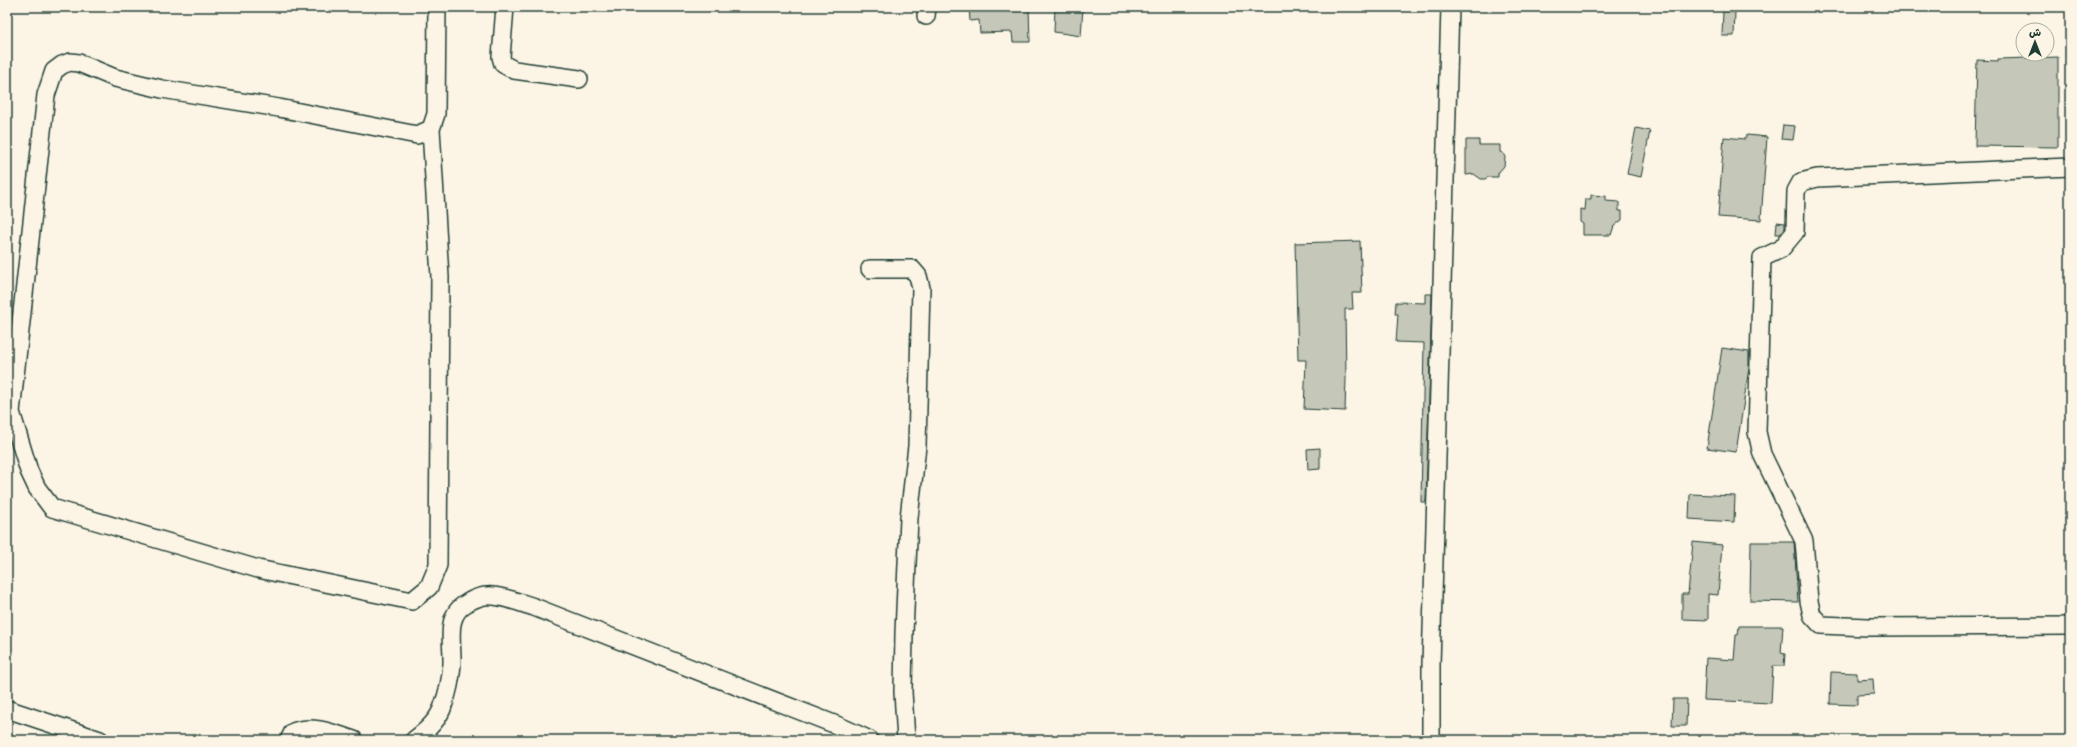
<svg xmlns="http://www.w3.org/2000/svg" width="2077" height="747" viewBox="0 0 2077 747" font-family="'Balsamiq Sans','Playpen Sans Arabic',sans-serif">
<rect width="100%" height="100%" fill="#fcf5e5"/>
<filter id="ink" filterUnits="userSpaceOnUse"><feTurbulence type="fractalNoise" baseFrequency=".025" numOctaves="2"/><feDisplacementMap in="SourceGraphic" scale="8" xChannelSelector="R" yChannelSelector="G"/><feConvolveMatrix kernelMatrix="1 2 1 2 8 2 1 2 1" color-interpolation-filters="sRGB"/></filter>
<g filter="url(#ink)">
<path fill="#c5c7b9" stroke="#1f3d34" d="M 969,7 L 1029,7 L 1030,42 L 1013,42 L 1012,32 L 980,33 L 979,20 L 970,21 Z
M 1055,7 L 1083,7 L 1081,36 L 1054,32 Z
M 1723,11 L 1735,12 L 1734,36 L 1722,36 Z
M 2058,57 L 2058,147 L 1975,146 L 1977,60 L 1998,61 L 1998,59 Z
M 1783,125 L 1795,126 L 1793,140 L 1781,139 Z
M 1636,128 L 1650,131 L 1641,177 L 1627,174 Z
M 1747,135 L 1767,137 L 1761,220 L 1718,217 L 1724,137 L 1745,139 Z
M 1466,140 L 1479,140 L 1479,145 L 1500,145 L 1500,152 L 1503,153 L 1505,157 L 1504,166 L 1498,173 L 1498,177 L 1488,177 L 1485,179 L 1481,179 L 1474,174 L 1466,175 Z
M 1591,195 L 1606,196 L 1606,201 L 1619,202 L 1619,211 L 1622,211 L 1622,220 L 1614,226 L 1611,235 L 1583,235 L 1583,224 L 1580,222 L 1580,209 L 1585,210 L 1586,199 L 1591,199 Z
M 1777,222 L 1785,223 L 1785,228 L 1781,234 L 1776,234 Z
M 1360,241 L 1362,293 L 1352,293 L 1353,309 L 1345,309 L 1346,378 L 1345,411 L 1304,409 L 1306,360 L 1298,360 L 1295,243 Z
M 1425,294 L 1432,294 L 1426,502 L 1421,502 L 1424,343 L 1396,342 L 1398,314 L 1395,314 L 1396,302 L 1425,303 Z
M 1722,348 L 1749,352 L 1749,368 L 1736,452 L 1707,448 Z
M 1320,448 L 1320,469 L 1308,470 L 1307,449 Z
M 1690,494 L 1735,496 L 1734,522 L 1689,519 Z
M 1693,542 L 1722,545 L 1718,595 L 1708,594 L 1708,620 L 1682,619 L 1682,594 L 1688,594 Z
M 1751,542 L 1794,542 L 1798,602 L 1750,601 Z
M 1739,626 L 1783,626 L 1781,653 L 1785,654 L 1784,666 L 1773,666 L 1771,703 L 1704,700 L 1706,658 L 1734,660 L 1736,635 L 1738,635 Z
M 1831,672 L 1857,673 L 1857,680 L 1873,679 L 1874,694 L 1857,695 L 1857,705 L 1830,704 Z
M 1673,699 L 1687,699 L 1686,726 L 1672,726 Z"/>
<g fill="none" stroke-linecap="round" stroke-linejoin="round">
<g stroke="#1f3d34" stroke-width="20">
<path id="minor" d="M 505,7 L 501,57 L 503,64 L 514,70 L 579,79
M 926,16 L 927,7
M 431,129 L 440,277 L 438,565 L 429,587 L 412,601 L 258,569 L 52,508 L 37,488 L 29,471 L 11,412 L 46,95 L 54,71 L 62,65 L 70,62 L 79,63 L 115,78 L 162,89 L 279,108 L 417,135 L 431,129 L 436,114 L 437,7
M 2070,167 L 1817,178 L 1801,182 L 1796,191 L 1795,232 L 1781,249 L 1762,258 L 1757,432 L 1762,454 L 1804,541 L 1809,601 L 1812,615 L 1821,625 L 1868,627 L 2070,626
M 870,269 L 912,269 L 918,276 L 921,288 L 917,446 L 909,518 L 904,633 L 903,692 L 906,740
M 7,709 L 100,740
M 289,740 L 293,732 C 314,724 335,734 354,740
M 414,740 C 425,732 439,719 443,706 C 448,693 451,677 452,664 C 453,643 444,615 467,603 C 475,598 483,595 493,596 C 506,597 521,603 534,607 L 839,726 L 870,740
M 1431,740 L 1431,665 L 1450,7"/>
</g>
<use href="#minor" stroke="#fcf5e5" stroke-width="17"/>
</g>
</g>
<rect width="2077" height="747" fill="none" stroke="#fcf5e5" stroke-width="24"/>
<rect x="12" y="12" width="2053" height="723" fill="none" stroke="#1f3d34" stroke-width="1.5" filter="url(#ink)"/>
<g transform="translate(2035 42)"><circle r="19" fill="#fcf5e5" stroke="#a4ab9e"/>
<path d="M0-3L7 15L0 10L-7 15Z" fill="#1f3d34"/>
<text y="-6" font-size="11" font-weight="bold" text-anchor="middle" fill="#1f3d34">ش</text>
</g>
</svg>
